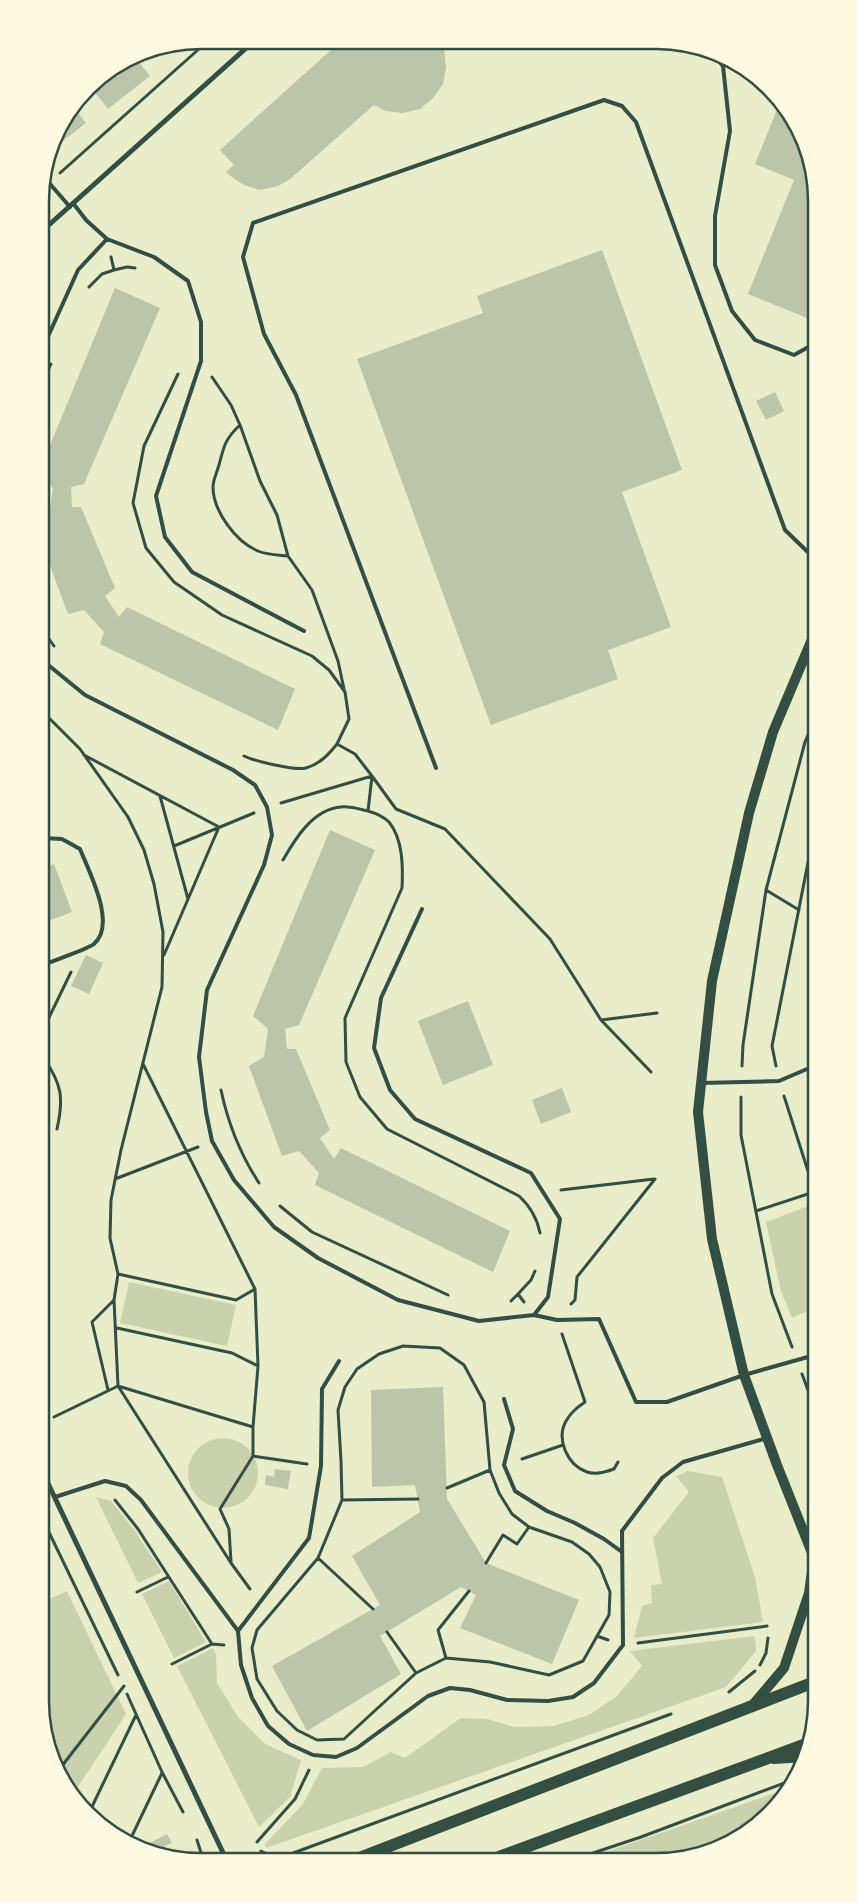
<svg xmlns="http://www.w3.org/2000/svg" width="857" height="1902" viewBox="0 0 857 1902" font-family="'PT Serif',serif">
<rect width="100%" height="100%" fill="#e9edc9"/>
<path fill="#cad2ad" d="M 811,1205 L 815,1217 L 815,1307 L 792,1318 L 781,1291 L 766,1222 Z
M 129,1282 L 236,1305 L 227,1346 L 120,1323 Z
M188 1473a35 35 0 1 1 70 0a35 35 0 1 1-70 0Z
M 688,1471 L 722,1477 L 755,1577 L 763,1622 L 634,1638 L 642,1606 L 652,1603 L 651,1585 L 662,1584 L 653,1538 L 689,1492 L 676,1476 Z
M 96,1497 L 111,1501 L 135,1531 L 162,1572 L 138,1583 Z
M 169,1581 L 206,1642 L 174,1658 L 142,1594 Z
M 67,1591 L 126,1714 L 72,1796 L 67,1790 L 46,1743 L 45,1601 Z
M 755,1636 L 756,1651 L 726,1687 L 266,1848 L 265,1844 L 303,1804 L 322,1768 L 363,1767 L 391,1752 L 405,1758 L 461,1718 L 488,1719 L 514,1727 L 553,1726 L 589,1715 L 617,1696 L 642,1666 L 630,1651 Z
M 213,1648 L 216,1654 L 217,1683 L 238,1717 L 265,1744 L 301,1760 L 290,1797 L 259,1827 L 177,1666 Z
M 789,1788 L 777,1807 L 745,1835 L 698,1856 L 592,1857 Z"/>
<path fill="#bcc5a7" d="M 341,41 L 440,41 L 444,49 L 446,68 L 443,84 L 433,98 L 420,109 L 403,113 L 385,111 L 374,105 L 290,179 L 278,186 L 260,190 L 244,185 L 233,178 L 226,172 L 234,165 L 220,150 Z
M 134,56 L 150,76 L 108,109 L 90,86 L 95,80 Z
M 780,102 L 795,120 L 811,159 L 812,320 L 748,294 L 794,180 L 755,164 Z
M 74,107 L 86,123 L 51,150 L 56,130 Z
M 602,250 L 682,470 L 622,492 L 671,627 L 608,650 L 618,679 L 491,725 L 357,359 L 483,313 L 477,296 Z
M 115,288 L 160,308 L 84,484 L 71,487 L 72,507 L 81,507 L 115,588 L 105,596 L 119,617 L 127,607 L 295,689 L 278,730 L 100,644 L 104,632 L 84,610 L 68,614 L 42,544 L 41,520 L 49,515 L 53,488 L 41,477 L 41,467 Z
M 775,392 L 784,411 L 766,420 L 756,401 Z
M 330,830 L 375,850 L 299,1025 L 285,1029 L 287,1049 L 296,1049 L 330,1130 L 320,1138 L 334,1159 L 341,1148 L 510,1231 L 493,1272 L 315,1185 L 319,1173 L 299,1151 L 282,1156 L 249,1066 L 264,1057 L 268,1029 L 253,1016 Z
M 54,864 L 72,912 L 43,923 L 43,868 Z
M 86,955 L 103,963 L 89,994 L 71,986 Z
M 468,1001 L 493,1065 L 443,1085 L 418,1021 Z
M 562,1088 L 571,1112 L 541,1124 L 532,1100 Z
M 443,1387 L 447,1499 L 486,1563 L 579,1600 L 552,1664 L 460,1628 L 476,1595 L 461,1587 L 380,1636 L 401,1674 L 307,1731 L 272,1666 L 380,1605 L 352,1556 L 420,1512 L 415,1485 L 372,1487 L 371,1390 Z
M 275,1469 L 291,1471 L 288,1489 L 265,1485 L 266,1475 L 274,1477 Z
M 167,1834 L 172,1843 L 154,1851 L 150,1843 Z"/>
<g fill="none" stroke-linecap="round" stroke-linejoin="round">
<path stroke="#344e41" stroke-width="3" d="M 60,173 L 209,40
M 114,270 L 127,267 L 135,268
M 89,287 L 102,274 L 114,270 L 111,257
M 178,374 L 144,446 L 133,503 L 146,548 L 174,582 L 222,615 L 312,656 L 329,670 L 345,692 L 349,719 L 337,744 L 355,754 L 372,776 L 368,811 C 375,813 383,816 389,822 C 403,839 403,867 402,888 L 345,1018 L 346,1062 L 360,1097 L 387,1129 L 519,1196 C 530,1206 537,1218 540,1233
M 212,377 L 231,405 L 240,425 L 260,481 L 277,515 L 288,556 L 312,590 L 338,661 L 344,689
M 41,386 L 51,364
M 240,425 C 225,439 224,446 219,465 C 217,472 213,480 213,487 C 213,511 236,542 258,551 C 267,555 278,555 288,556
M 42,629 L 54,646
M 42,711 L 80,749 L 128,817 L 144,850 L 154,884 L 163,932 L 162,987 L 121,1150 L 111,1200 L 110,1238 L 118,1274 L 114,1300 L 118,1386 L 231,1563 L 250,1589
M 84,755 L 219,827 L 164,955
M 244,756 C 254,761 296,771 306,768 C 320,764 329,754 337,744
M 160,796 L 188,899
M 281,803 L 372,776 L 396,809 L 445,829 L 550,939 L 601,1020 L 657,1013
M 174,846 L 254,813
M 283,860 C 295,839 313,809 341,807 C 350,806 359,809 368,811
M 766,890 L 799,910
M 601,1020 L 651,1072
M 43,1030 L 71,972
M 43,1057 C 62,1084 64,1098 57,1129
M 143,1064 L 255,1289
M 742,1066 L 743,1045 L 766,890 L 805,742 L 813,723
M 776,1066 L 772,1046 L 814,832
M 221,1090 C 228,1123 240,1154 259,1183
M 784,1096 L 815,1193
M 741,1097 L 741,1135 L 772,1294 L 792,1347
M 115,1179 L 198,1147
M 561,1190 L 654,1179
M 280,1206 L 312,1232 L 448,1295
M 756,1211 L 814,1192
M 518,1294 L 531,1280 L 535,1271
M 511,1301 L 518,1294 L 524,1302
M 571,1304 L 575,1300 L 577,1277 L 655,1179
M 117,1328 L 232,1353 L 258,1366 L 255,1289 L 236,1300 L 118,1274
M 562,1334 L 585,1402 C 578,1407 571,1412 566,1421 C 556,1439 567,1465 587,1472 C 596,1475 605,1472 614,1469 L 618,1462
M 403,1346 L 440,1348 L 464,1365 L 484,1402 L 490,1470 L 499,1493 L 512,1514 L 529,1527 L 572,1542 L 589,1554 L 600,1567 L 610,1592 L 609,1615 L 583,1661 L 549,1675 L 490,1662 L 446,1658 L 416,1673 L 344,1739 L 317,1740 L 297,1730 L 277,1711 L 257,1679 L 252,1648 L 257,1630 L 318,1558 L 342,1500 L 341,1461 L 338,1410 L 345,1387 L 357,1369 L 379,1354 Z
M 802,1374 L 816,1412
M 108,1390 L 92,1322 L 114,1300
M 54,1417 L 118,1386 L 253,1427 L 253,1456 L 220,1509 L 229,1529 L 231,1562
M 253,1427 L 258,1366
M 253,1456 L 307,1464
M 522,1459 L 563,1445
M 447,1488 L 490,1470
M 115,1500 L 138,1529 L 212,1644
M 342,1500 L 418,1499
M 45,1524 L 118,1675
M 318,1558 L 373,1609
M 486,1563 L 503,1535 L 517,1544 L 529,1527
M 137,1592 L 168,1577
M 387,1632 L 416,1673
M 597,1636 L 608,1640
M 638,1643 L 767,1626
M 446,1658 L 438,1630 L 469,1591
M 172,1664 L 212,1644 L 224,1645
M 760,1665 L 766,1653 L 768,1638
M 729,1692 L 755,1671
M 127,1694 L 162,1772 L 183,1812
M 58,1771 L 124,1686
M 88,1815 L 136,1715
M 130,1840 L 162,1773
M 197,1840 L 203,1859
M 257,1842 L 295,1799 L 309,1770
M 261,1851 L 273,1857 L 285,1856 L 671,1714
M 581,1857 L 641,1837 L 795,1779"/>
<path stroke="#344e41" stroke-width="4" d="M 716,57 L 723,66 L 730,131 L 715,216 L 715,265 L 732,311 L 755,340 L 794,355 L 812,345
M 44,177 L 70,207
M 107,239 L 154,257 L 188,281 L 201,322 L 201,361 L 156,496 L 165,537 L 192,572 L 304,631
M 41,352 L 78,270 L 107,239 L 86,220 L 73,203
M 42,657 L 47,664 L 85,695 L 233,770 L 255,785 L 267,807 L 272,835 L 264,865 L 207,990 L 199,1057 L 206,1112 L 212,1141 L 234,1180 L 274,1227 L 318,1258 L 398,1300 L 479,1321 L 534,1315 L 557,1320 L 599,1319 L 636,1402 L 667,1402 L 744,1375 L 815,1355
M 436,768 L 296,395 L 264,334 L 243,257 L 253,223 L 604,100 L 622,106 L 636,122 L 785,530 L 813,557
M 43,838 L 62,839 L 80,849 C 89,872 117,924 94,944 C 88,949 52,961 43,965
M 422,909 L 381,998 L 374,1048 L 390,1090 L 415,1119 L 531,1173 L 560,1219 L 548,1297 L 534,1315
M 701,1083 L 779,1081 L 814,1066
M 504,1399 L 513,1429 L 504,1465 L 515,1491 L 547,1511 L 575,1523 L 604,1539 L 622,1552
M 55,1497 L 105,1481 L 126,1486 L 141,1500 L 238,1631 L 241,1665 L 252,1698 L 268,1726 L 289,1744 L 313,1755 L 336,1757 L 357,1748 L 428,1696 L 450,1688 L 470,1690 L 507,1700 L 548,1701 L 573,1697 L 594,1683 L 623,1645 L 622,1531 L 662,1478 L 683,1462 L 767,1438
M 238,1631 L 309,1538 L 321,1466 L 322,1389 L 339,1361"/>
<path stroke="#344e41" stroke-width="5" d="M 41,232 L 255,40
M 45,1477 L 226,1859"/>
<path stroke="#344e41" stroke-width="10" d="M 813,637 L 773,732 L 749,813 L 712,981 L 698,1112 L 712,1239 L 744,1375 L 777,1465 L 816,1563
M 751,1707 L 784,1668 L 809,1593 L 814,1557
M 774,1759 L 806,1757"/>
<path stroke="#344e41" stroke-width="12" d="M 499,1857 L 809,1743
M 359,1858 L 817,1681"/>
</g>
<path d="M0 0H857V1902H0ZM201 49H656A152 152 0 0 1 808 201V1701A152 152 0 0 1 656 1853H201A152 152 0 0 1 49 1701V201A152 152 0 0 1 201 49Z" fill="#fefae0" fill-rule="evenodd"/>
<path fill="none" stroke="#344e41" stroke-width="2.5" d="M201 49H656A152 152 0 0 1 808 201V1701A152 152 0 0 1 656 1853H201A152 152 0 0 1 49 1701V201A152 152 0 0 1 201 49Z"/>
</svg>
